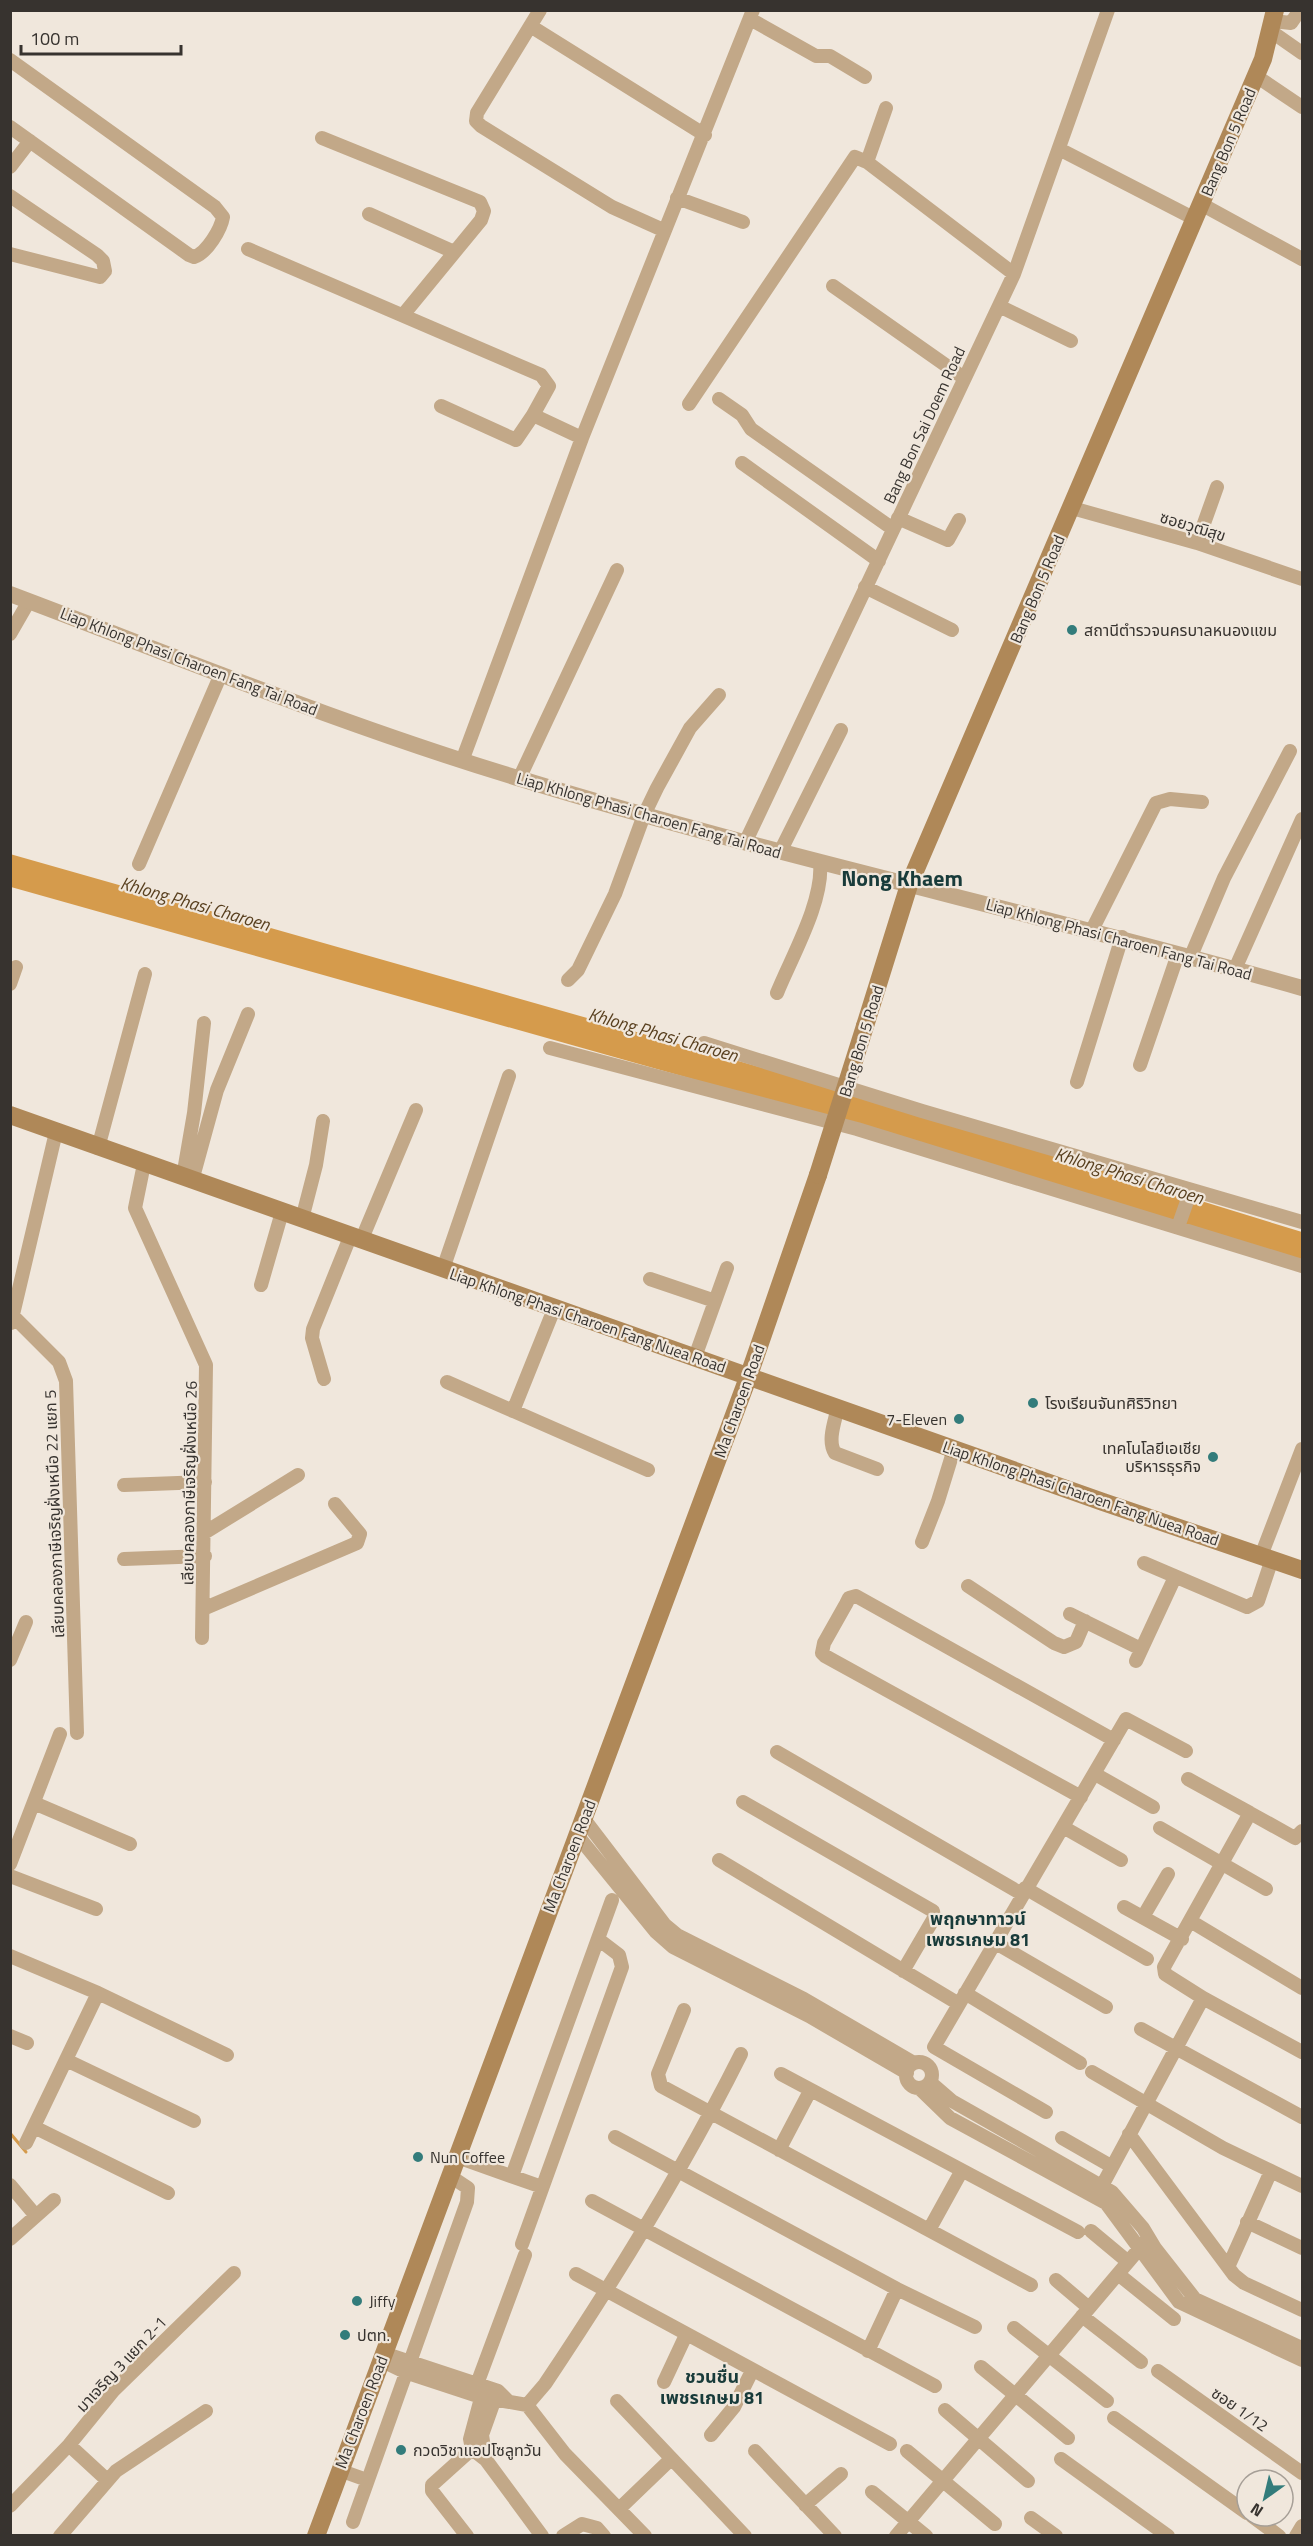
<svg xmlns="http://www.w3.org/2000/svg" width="1313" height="2546" viewBox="0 0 1313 2546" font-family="'Titillium Web','Noto Sans Thai',sans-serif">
<rect width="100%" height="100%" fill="#f0e7dc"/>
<path fill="#d59b4c" d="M 10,854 L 837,1089 L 1302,1232 L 1302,1260 L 827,1117 L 11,887 Z"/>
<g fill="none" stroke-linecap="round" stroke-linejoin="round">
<path stroke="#d59b4c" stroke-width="3" d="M 10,2133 L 26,2152"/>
<path stroke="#c2a888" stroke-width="14" d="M 540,10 L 477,113 L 476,121 L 481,126 L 612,207 L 663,230
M 750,19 L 816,56 L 830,56 L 865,77
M 1273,21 L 1291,23 L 1300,10
M 532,27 L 705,135
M 1272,32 L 1302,53
M 10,60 L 215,207 L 223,217 C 221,229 207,253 194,257 L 189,255 L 10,127
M 1256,76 L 1302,107
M 322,138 L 480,202 L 484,211 L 481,220 L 403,315
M 1059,149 L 1195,219
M 867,162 L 886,108
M 10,167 L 30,141
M 10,196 L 97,255 L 103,261 L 105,271 L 100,277 L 10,254
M 677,198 L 743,222
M 1201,204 L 1302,259
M 369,214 L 454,252
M 248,249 L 541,375 L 549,386 L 533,415 L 582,438
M 833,286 L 964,378
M 999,306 L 1071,341
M 719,399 L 742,415 L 751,429 L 893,529
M 689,404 L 855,157 L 867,162 L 1014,274
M 441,406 L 516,440 L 533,415
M 742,463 L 879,561
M 1072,508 L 1197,543 L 1302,579
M 898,518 L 948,540 L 959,520
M 1197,543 L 1217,487
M 865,587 L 952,630
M 10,634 L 29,601
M 462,761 L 582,438 L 753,10
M 519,779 L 617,570
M 745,843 L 1014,274 L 1108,10
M 780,852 L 841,730
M 139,864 L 221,674
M 1092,930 L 1156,803 L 1170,799 L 1202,802
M 1191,956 L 1224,878 L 1290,751
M 1235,969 L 1302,819
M 568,980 L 578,970 L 615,894 L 644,815 L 657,788 L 690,728 L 719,695
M 10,984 L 16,967
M 777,993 C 792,956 824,901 820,862
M 704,1043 L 922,1111 L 1302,1222
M 550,1048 L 857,1129 L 1302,1266
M 1140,1065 L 1178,954
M 1077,1082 L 1122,937
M 98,1148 L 145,974
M 144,1164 L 135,1208 L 206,1365 L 202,1638
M 183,1177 L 194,1113 L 204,1023
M 192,1181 L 217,1090 L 248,1014
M 302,1219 L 316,1165 L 323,1121
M 1178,1227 L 1191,1190
M 361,1241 L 416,1110
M 443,1269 L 509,1076
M 650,1279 L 715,1301
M 261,1285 L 282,1212
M 12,1315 L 59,1362 L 66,1381 L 77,1733
M 11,1323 L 56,1132
M 695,1357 L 727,1268
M 324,1379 L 312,1338 L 313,1329 L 350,1237
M 447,1382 L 648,1470
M 838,1407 C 835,1421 827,1441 835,1453 L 877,1469
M 513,1411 L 554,1309
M 124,1485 L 205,1482
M 204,1533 L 298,1475
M 922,1542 L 938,1501 L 954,1449
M 1261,1556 L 1302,1449
M 124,1559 L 205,1556
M 1144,1563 L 1247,1607 L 1258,1601 L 1272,1559
M 968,1586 L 1054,1643 L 1064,1647 L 1076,1642 L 1085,1621
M 203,1609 L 357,1543 L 360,1534 L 335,1504
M 1070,1614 L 1141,1649
M 10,1660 L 26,1622
M 1136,1661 L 1175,1577
M 777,1752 L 1022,1894
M 1095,1774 L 1153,1807
M 1081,1797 L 825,1656 L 822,1653 L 824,1643 L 846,1604 L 849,1598 L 856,1596 L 1114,1740
M 743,1802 L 933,1911 L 934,1918 L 903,1971
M 34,1803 L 130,1844
M 1250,1813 L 1295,1838 L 1302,1831
M 584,1819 L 665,1925 L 677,1935 L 804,1999 L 914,2063
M 1063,1827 L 1121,1860
M 1160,1828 L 1266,1889
M 577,1835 L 656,1932 L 673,1947 L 809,2016 L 907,2073
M 719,1860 L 959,2004
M 10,1864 L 60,1734
M 10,1876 L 96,1909
M 1025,1888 L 1147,1959
M 1124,1907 L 1182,1939
M 1143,1917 L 1168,1874
M 1192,1922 L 1302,1988
M 994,1942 L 1106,2007
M 10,1956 L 98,1993 L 227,2055
M 965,1993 L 1080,2063
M 1203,1998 L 1302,2052
M 684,2010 L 658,2074 L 661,2086 L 1031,2285
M 1141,2029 L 1302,2117
M 10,2036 L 27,2043
M 66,2060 L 194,2121
M906 2075a13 13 0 1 1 26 0a13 13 0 1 1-26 0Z
M 1092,2072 L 1223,2148 L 1302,2186
M 781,2074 L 1078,2232
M 930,2082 L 952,2101 L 1112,2192 L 1143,2228 L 1155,2248 L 1195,2299 L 1302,2348
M 919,2088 L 950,2118 L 1106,2203 L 1179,2302 L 1302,2360
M 1046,2112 L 934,2047 L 1126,1719 L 1186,1751
M 34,2127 L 168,2193
M 1129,2134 L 1234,2275 L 1244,2283 L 1302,2310
M 615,2137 L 897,2289 L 975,2327
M 1062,2138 L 1111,2166
M 26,2143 L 98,1993
M 779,2150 L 810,2091
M 457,2157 L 542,2187
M 512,2176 L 612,1900
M 10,2185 L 36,2216
M 1096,2197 L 1203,1998 L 1165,1974 L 1164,1967 L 1250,1813 L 1188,1779
M 592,2201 L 935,2386
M 1247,2222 L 1302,2248
M 929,2230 L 961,2172
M 1091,2231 L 1127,2261
M 10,2239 L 54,2200
M 522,2244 L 622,1967 L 619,1955 L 598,1939
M 1229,2265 L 1271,2171
M 576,2274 L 890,2444
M 1118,2274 L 1174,2319
M 1056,2280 L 1089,2308
M 1082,2316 L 1141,2362
M 1014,2328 L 1107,2401
M 868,2351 L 897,2289
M 383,2353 L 498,2391 L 507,2400
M 380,2360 L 405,2372 L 481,2397 L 527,2405 L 565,2454 L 645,2536
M 981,2367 L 1068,2438
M 1158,2371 L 1302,2473
M 664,2382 L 686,2335
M 477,2384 L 525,2255
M 484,2387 L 470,2439 L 472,2449 L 486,2460 L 542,2536
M 617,2401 L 745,2536
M 527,2405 L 545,2384 C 616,2278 684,2168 741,2054
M 945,2410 L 1028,2481
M 1114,2418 L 1247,2513
M 711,2435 L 734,2407 L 752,2371
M 69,2445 L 107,2480
M 755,2451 L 835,2536
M 907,2451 L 995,2524
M 1061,2459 L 1168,2536
M 486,2460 L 482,2435 L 497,2393
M 339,2470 L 367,2480
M 872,2492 L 926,2536
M 805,2505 L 841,2474
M 10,2506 L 69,2445 L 113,2391 L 234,2273
M 619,2509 L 671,2459
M 1252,2516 L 1279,2536
M 1031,2518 L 1056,2536
M 353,2522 L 467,2202 L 468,2188 L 450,2176
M 60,2536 L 116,2471 L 206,2411
M 467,2536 L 432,2491 L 432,2485 L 472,2449
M 563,2536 L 582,2524 L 597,2528 L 604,2536
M 896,2536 L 1145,2242
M 1296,2536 L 1302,2526"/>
<path stroke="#c2a888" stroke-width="16" d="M 10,594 C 180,658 348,727 521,779 C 780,858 1043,914 1302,988"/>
<path stroke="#af8858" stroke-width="18" d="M 865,1026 L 909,885 L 1263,59 L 1275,10
M 10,1115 L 1103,1502 L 1302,1570
M 316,2536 L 749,1375 L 818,1175"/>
<path stroke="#af8858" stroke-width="18" d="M 818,1175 L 865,1026"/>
</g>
<g fill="#337c7b" stroke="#f0e7dc" stroke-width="2">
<circle cx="1072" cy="630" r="6"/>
<circle cx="1033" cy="1403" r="6"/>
<circle cx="959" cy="1419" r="6"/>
<circle cx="1213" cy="1457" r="6"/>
<circle cx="418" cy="2157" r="6"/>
<circle cx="357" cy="2301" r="6"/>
<circle cx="345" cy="2335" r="6"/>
<circle cx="401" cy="2450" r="6"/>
</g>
<g text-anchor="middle" stroke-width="4.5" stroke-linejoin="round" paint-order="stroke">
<g font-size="16" fill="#37332f" stroke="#f0e7dc">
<text transform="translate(1228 142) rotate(-67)" y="6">Bang Bon 5 Road</text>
<text transform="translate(924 425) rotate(-65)" y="6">Bang Bon Sai Doem Road</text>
<text transform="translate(1193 526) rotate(17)" y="6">ซอยวุฒิสุข</text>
<text transform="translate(1037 589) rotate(-67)" y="6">Bang Bon 5 Road</text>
<text transform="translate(189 661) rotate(21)" y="6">Liap Khlong Phasi Charoen Fang Tai Road</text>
<text transform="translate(649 815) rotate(16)" y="6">Liap Khlong Phasi Charoen Fang Tai Road</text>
<text transform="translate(1119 939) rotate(15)" y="6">Liap Khlong Phasi Charoen Fang Tai Road</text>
<text transform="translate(861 1041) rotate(-73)" y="6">Bang Bon 5 Road</text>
<text transform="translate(588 1320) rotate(19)" y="6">Liap Khlong Phasi Charoen Fang Nuea Road</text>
<text transform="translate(739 1401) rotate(-70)" y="6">Ma Charoen Road</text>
<text transform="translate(189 1483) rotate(-89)" y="6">เลียบคลองภาษีเจริญฝั่งเหนือ 26</text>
<text transform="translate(1081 1493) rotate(19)" y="6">Liap Khlong Phasi Charoen Fang Nuea Road</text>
<text transform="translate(54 1514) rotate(-92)" y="6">เลียบคลองภาษีเจริญฝั่งเหนือ 22 แยก 5</text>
<text transform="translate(569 1856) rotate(-69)" y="6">Ma Charoen Road</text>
<text transform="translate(121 2364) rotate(-47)" y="6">มาเจริญ 3 แยก 2-1</text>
<text transform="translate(1240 2409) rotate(35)" y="6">ซอย 1/12</text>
<text transform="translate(361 2412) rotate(-69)" y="6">Ma Charoen Road</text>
</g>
<g font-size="16" fill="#37332f" stroke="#f0e7dc" text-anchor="start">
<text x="1084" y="636">สถานีตำรวจนครบาลหนองแขม</text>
<text x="1045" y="1409">โรงเรียนจันทศิริวิทยา</text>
<text x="947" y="1425" text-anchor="end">7-Eleven</text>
<text x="1201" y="1454" text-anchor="end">เทคโนโลยีเอเชีย<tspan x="1201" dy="18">บริหารธุรกิจ</tspan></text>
<text x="430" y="2163">Nun Coffee</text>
<text x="369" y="2307">Jiffy</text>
<text x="357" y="2341">ปตท.</text>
<text x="413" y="2456">กวดวิชาแอปโซลูทวัน</text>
</g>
<g font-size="18" font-style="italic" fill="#583f1e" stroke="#f0e7dc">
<text transform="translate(195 904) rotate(16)" y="6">Khlong Phasi Charoen</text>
<text transform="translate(663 1035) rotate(16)" y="6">Khlong Phasi Charoen</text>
<text transform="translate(1129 1176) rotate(17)" y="6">Khlong Phasi Charoen</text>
</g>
<g font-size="18" font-weight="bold" fill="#183b3a" stroke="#f0e7dc">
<text x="978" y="1925">พฤกษาทาวน์<tspan x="978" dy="21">เพชรเกษม 81</tspan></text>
<text x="712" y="2383">ชวนชื่น<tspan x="712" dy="21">เพชรเกษม 81</tspan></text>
</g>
<g font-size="22" font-weight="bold" fill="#183b3a" stroke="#f0e7dc">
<text x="902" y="886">Nong Khaem</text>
</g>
</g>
<rect width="1313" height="2546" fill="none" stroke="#37332f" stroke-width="24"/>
<g transform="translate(1265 2498) rotate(214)"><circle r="28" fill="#f0e7dc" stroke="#a69f97" stroke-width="1.5"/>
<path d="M0-4.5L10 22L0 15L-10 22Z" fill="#337c7b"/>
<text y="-9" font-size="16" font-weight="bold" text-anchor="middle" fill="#37332f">N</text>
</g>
<path d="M21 45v9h160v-9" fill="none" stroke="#37332f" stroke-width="3"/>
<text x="30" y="45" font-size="18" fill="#37332f" stroke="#f0e7dc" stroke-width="4.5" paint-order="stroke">100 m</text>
</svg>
